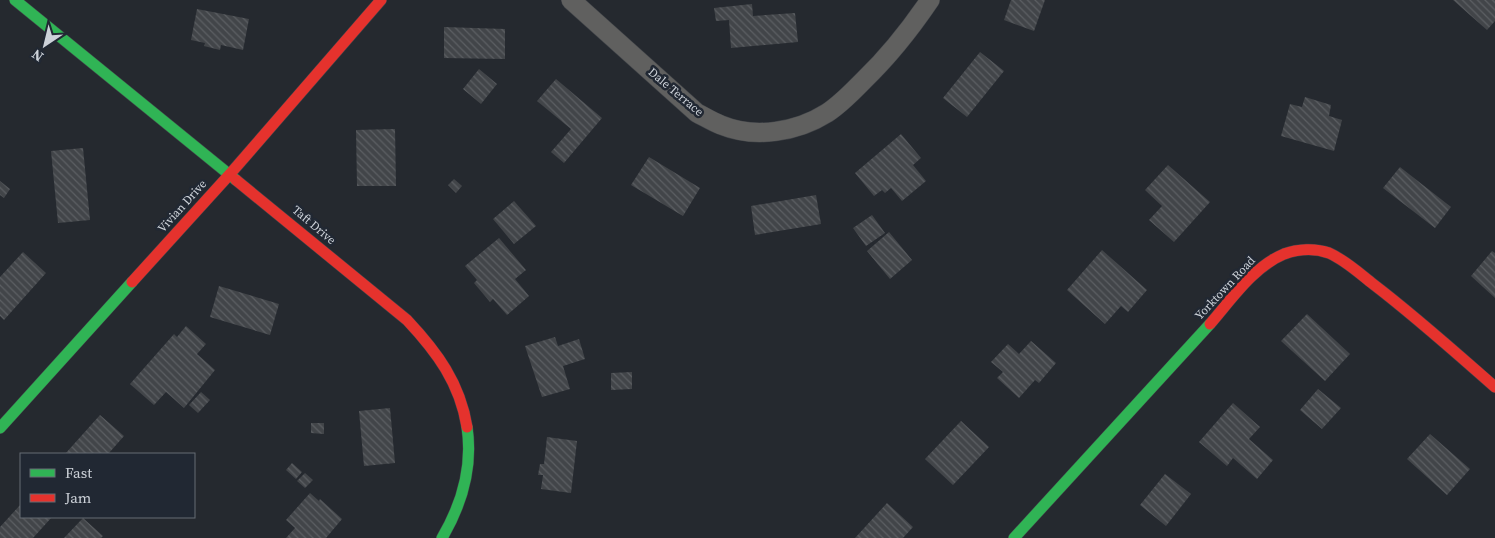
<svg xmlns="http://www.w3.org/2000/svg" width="1495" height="538" viewBox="0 0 1495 538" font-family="'Source Serif 4',serif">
<defs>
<pattern id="building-back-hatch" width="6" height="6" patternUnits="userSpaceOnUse" patternTransform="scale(1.25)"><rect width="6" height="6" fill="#424549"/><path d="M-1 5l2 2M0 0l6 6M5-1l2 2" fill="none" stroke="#5c5f63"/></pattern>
</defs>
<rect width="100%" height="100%" fill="#25292f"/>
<path fill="url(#building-back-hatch)" d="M 1011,0 L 1045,0 L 1034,31 L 1004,20 Z
M 1453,0 L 1495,0 L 1495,21 L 1487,30 Z
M 752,4 L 753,16 L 795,13 L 798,42 L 731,48 L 729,20 L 716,21 L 714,8 Z
M 197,9 L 249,19 L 243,50 L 221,45 L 220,50 L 204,46 L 205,43 L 191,40 Z
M 444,27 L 505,29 L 505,59 L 444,58 Z
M 980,52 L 1004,71 L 967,117 L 943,98 Z
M 479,69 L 497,84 L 481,104 L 463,89 Z
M 556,79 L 602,118 L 564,163 L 551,152 L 571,129 L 537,101 Z
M 1305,97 L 1331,105 L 1329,116 L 1342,120 L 1334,151 L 1281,136 L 1290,104 L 1302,107 Z
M 395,129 L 396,186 L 357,186 L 356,130 Z
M 901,134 L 921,158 L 913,165 L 926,181 L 902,201 L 891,188 L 885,193 L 882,190 L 874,196 L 855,173 Z
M 83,148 L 90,220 L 58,223 L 51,151 Z
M 649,157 L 700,188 L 683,216 L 631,185 Z
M 1168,165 L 1210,202 L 1174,242 L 1149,220 L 1162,206 L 1145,190 Z
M 1400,167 L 1451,207 L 1435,228 L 1383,188 Z
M 454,179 L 462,186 L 456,193 L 448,185 Z
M 0,181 L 10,189 L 4,198 L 0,195 Z
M 816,195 L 821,224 L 755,235 L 751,206 Z
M 514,201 L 536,226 L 514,244 L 493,219 Z
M 872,215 L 885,233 L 866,246 L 853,228 Z
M 889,232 L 912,260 L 890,279 L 867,251 Z
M 499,238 L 526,270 L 515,279 L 529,296 L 507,315 L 493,299 L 490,302 L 474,283 L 477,280 L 465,266 Z
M 1102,250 L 1147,290 L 1128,312 L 1121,306 L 1105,324 L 1067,290 Z
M 1492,251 L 1495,253 L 1495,298 L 1471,276 Z
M 23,252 L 46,273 L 4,320 L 0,316 L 0,277 Z
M 219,286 L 279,304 L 270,335 L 210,317 Z
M 1307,314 L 1350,354 L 1325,381 L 1281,341 Z
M 186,326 L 206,344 L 197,354 L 215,370 L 184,408 L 166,392 L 154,405 L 130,384 L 174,334 L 177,337 Z
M 555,337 L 558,346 L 579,339 L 585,359 L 563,366 L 570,389 L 542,397 L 525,346 Z
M 1031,341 L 1056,363 L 1039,383 L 1035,380 L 1019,398 L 997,378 L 1003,372 L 991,362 L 1008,344 L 1019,354 Z
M 632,372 L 632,389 L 611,390 L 611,373 Z
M 1318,389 L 1341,408 L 1322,429 L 1300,410 Z
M 201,392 L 210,400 L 198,413 L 189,405 Z
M 1233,403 L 1260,427 L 1249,439 L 1273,460 L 1257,479 L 1233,458 L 1227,466 L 1199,442 Z
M 390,408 L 395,463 L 364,466 L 359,411 Z
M 100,415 L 124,436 L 109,453 L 111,454 L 65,454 Z
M 961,421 L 989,447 L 953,485 L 925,459 Z
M 311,423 L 324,423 L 324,434 L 311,433 Z
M 1430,434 L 1470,469 L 1447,495 L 1407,459 Z
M 547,437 L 577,441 L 571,493 L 541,489 L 543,475 L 538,475 L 540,464 L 544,464 Z
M 292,463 L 302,472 L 296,479 L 286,470 Z
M 305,473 L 313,480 L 305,488 L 297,481 Z
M 1165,474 L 1191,494 L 1166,526 L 1140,505 Z
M 310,493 L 319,501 L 320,499 L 342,519 L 326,538 L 286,538 L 295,528 L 286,520 Z
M 887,503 L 913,527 L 903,538 L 855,538 Z
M 21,504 L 21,517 L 52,517 L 33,538 L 0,538 L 0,527 Z
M 83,518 L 103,536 L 101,538 L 64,538 Z"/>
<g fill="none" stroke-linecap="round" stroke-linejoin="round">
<g stroke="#414449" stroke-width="20">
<path id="street" d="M 571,0 L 697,113 C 705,117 713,122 721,125 C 755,139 797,132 827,113 C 841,104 853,91 864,80 C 889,56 911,28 930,0"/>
</g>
<g stroke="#414449" stroke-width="12">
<path id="fast" d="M 15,0 L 236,180
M 0,428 L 132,282
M 442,538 C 462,504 473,467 467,427
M 1014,538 L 1210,324"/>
</g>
<g stroke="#414449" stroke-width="12">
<path id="jam" d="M 236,180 L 407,320 C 437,352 460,383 467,427
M 132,282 L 230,174 L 381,0
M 1210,324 C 1231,300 1253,267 1284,254 C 1298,249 1315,248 1329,253 C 1345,260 1359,273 1373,284 C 1415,316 1455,352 1495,387"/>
</g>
<use href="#street" stroke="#60605f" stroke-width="19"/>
<use href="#fast" stroke="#30b455" stroke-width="11"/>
<use href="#jam" stroke="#e5322d" stroke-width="11"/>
</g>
<g text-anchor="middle" stroke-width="5" stroke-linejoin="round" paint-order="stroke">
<g font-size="12" fill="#cdd2d9" stroke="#212833">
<text transform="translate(676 92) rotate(40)" y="4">Dale Terrace</text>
<text transform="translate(182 206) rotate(-48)" y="4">Vivian Drive</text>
<text transform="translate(314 225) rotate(40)" y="4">Taft Drive</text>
<text transform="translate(1225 288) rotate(-47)" y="4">Yorktown Road</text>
</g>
</g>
<rect x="20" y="453" width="175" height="65" fill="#212833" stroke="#666c75"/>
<rect x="30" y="469" width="25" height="8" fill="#30b455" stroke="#666c75"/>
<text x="65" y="478" font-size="15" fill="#cdd2d9">Fast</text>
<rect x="30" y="494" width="25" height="8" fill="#e5322d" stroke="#666c75"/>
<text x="65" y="503" font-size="15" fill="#cdd2d9">Jam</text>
<g transform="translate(45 45) rotate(215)" stroke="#212833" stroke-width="4" paint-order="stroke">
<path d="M0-4L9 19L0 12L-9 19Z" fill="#cdd2d9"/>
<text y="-8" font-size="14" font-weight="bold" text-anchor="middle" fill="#cdd2d9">N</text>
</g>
</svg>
